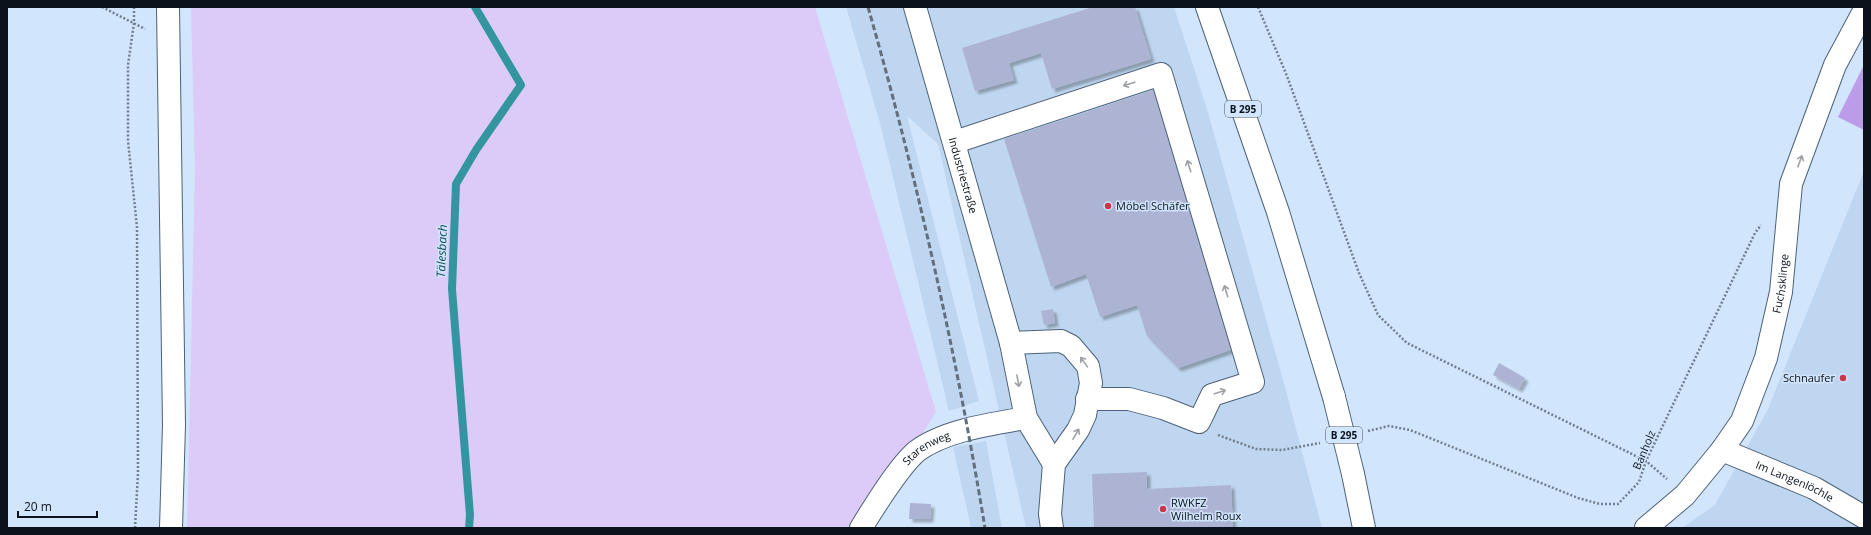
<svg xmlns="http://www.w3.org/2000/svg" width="1871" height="535" viewBox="0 0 1871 535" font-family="'Open Sans',sans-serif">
<defs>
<filter id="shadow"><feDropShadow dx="3.5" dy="3.5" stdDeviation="1" flood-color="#0004"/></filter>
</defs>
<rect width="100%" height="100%" fill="#d1e5fc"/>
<path fill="#bfd6f0" d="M 846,7 L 1174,7 L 1207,109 L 1285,387 L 1322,528 L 1026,528 L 938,144 L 907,116 L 979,401 L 949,411 L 880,123 Z
M 1864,171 L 1864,528 L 1682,528 L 1715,505 L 1768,409 Z
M 986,441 L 1002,528 L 971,528 L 953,447 Z"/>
<path fill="#dccbf8" d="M 191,7 L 815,7 L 936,412 L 863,528 L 187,528 L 195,170 Z"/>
<path fill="#bc9cea" d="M 1864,65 L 1864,130 L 1838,117 Z"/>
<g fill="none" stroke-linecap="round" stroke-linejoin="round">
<path stroke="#33959f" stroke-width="8" d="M 469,528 L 470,515 L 452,289 L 456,184 L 476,150 L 521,85 L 475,7"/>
</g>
<path fill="#adb3d3" filter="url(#shadow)" d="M 1093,7 L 1135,7 L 1151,59 L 1052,89 L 1041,53 L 1009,63 L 1014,80 L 975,91 L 962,48 Z
M 1156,89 L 1233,349 L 1178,368 L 1147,336 L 1137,305 L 1100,317 L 1086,274 L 1051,287 L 1004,139 Z
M 1053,309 L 1055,323 L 1044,325 L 1041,311 Z
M 1499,363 L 1525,378 L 1519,389 L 1493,375 Z
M 1147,472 L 1147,489 L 1231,485 L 1233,528 L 1094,528 L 1092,474 Z
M 910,503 L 931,504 L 930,519 L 909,519 Z"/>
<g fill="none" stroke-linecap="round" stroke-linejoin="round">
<g stroke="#4c6179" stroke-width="24">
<g id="minor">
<path d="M 168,7 L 174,425 L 171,528"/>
<path id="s1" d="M 915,7 L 1011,343 L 1026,418 L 1054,464"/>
<path d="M 955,142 L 1161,74 L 1253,382 L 1212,395 L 1199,422 L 1163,408 L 1129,399 L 1087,399"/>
<path d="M 1011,343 L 1061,341 L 1071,346 L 1088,366 L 1091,383 L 1085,415 L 1078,430 L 1054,464 L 1050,514 L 1052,528"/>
<path id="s2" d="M 1722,450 L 1814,488 L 1864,517"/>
<path id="s3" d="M 861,528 C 874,507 899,466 917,451 C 945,430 992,424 1026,418"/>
<path id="s4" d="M 1646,528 L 1685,495 L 1722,450 L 1742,421 L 1766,358 L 1781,292 L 1791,184 L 1835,65 L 1864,11"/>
</g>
</g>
<g stroke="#4c6179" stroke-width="24">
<path id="major" d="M 1207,7 L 1278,212 L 1334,397
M 1353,474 L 1364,528"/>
</g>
<path stroke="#707e8e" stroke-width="2.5" stroke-dasharray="2 2" stroke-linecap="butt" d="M 102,7 L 145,29
M 134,7 L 134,23 L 128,65 L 128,141 L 137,227 L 138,473 L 135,528
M 1258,7 L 1287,76 L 1359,273 L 1378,315 L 1407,343 L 1646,461 L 1667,479
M 1368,431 L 1389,426 L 1410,430 L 1578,498 L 1600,504 L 1618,504 L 1639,482 L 1646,461 L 1755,233 L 1761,225
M 1218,435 L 1256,449 L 1282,450 L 1320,443"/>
<use href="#minor" stroke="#fff" stroke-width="22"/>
<use href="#major" stroke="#fff" stroke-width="22"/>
<path stroke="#626f7e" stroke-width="3" stroke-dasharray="6 3" stroke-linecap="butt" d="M 868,7 C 917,178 956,352 985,528"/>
<g stroke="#4c6179" stroke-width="24" stroke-linecap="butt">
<path id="major-bridge" d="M 1334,397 L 1353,474"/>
</g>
<use href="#major-bridge" stroke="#fff" stroke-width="22"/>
</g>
<defs><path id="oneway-shaft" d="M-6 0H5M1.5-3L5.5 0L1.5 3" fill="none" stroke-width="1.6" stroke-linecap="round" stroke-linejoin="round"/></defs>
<g stroke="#9da0a4">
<use href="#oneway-shaft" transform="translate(1129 84) rotate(162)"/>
<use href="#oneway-shaft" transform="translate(1800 161) rotate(-70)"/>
<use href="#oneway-shaft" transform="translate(1189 166) rotate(-107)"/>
<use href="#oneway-shaft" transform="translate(1226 291) rotate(-107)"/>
<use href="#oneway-shaft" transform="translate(1084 362) rotate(-126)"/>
<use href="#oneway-shaft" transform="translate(1018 381) rotate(79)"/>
<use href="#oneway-shaft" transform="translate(1220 392) rotate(-18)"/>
<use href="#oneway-shaft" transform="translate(1076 434) rotate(-60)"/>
</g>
<g fill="#c8384c" stroke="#d1e5fc" stroke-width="1.5">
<circle cx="1108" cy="206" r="4"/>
<circle cx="1843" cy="378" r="4"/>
<circle cx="1163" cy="509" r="4"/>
</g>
<g text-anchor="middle" stroke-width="3" stroke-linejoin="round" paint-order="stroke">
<g fill="#d1e5fc" stroke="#46515e" stroke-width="1">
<rect x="1225" y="101" width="36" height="16" rx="3"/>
<rect x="1326" y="427" width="36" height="16" rx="3"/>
</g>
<g font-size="10" font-weight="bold" fill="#0a121b">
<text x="1243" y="113">B 295</text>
<text x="1344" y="439">B 295</text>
</g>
<g font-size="11" fill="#0a121b" stroke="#d1e5fc">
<text dy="4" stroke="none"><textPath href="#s1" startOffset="175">Industriestraße</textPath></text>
<text dy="4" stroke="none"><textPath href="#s4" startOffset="288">Fuchsklinge</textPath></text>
<text transform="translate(1644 450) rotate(-67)" y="4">Banholz</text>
<text dy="4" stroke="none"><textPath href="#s3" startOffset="105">Starenweg</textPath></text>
<text dy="4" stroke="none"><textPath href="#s2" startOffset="79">Im Langenlöchle</textPath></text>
</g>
<g font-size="11" fill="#0a121b" stroke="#d1e5fc" text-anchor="start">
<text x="1116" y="210">Möbel Schäfer</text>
<text x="1835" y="382" text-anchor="end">Schnaufer</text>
<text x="1171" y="507">RWKFZ<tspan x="1171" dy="13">Wilhelm Roux</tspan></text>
</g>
<g font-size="12" font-style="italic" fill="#104b50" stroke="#d1e5fc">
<text transform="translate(442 251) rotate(-88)" y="4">Tälesbach</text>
</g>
</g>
<rect width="1871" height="535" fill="none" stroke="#0a121b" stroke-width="16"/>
<path d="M18 511v6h79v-6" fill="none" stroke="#0a121b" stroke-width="2"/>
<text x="24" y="511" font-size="12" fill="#0a121b" stroke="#d1e5fc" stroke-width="3" paint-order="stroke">20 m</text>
</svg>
